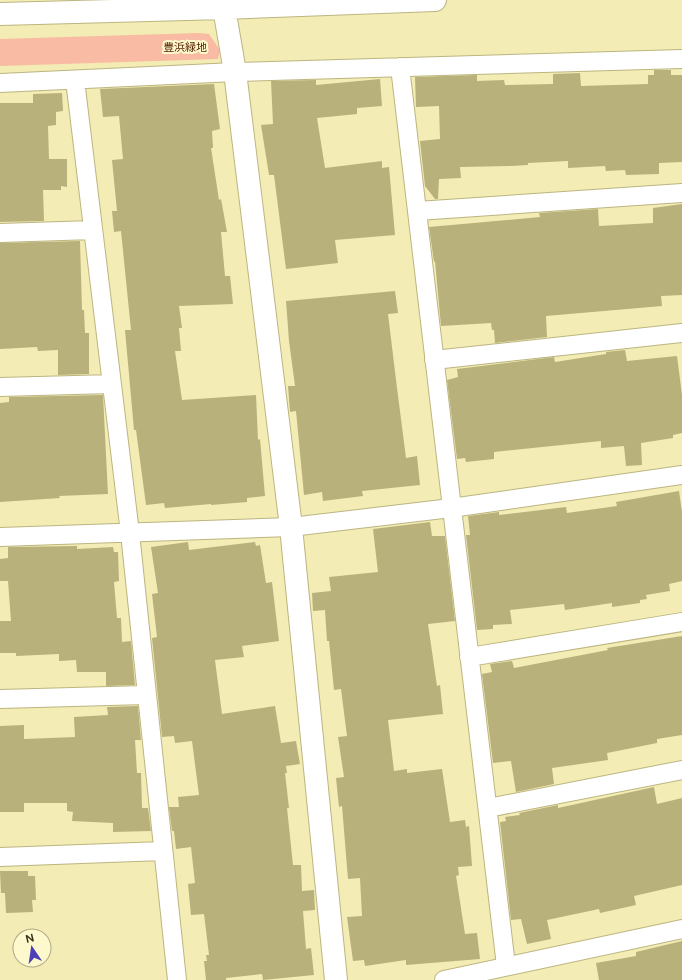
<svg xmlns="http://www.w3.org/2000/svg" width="682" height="980" viewBox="0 0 682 980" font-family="Figtree,'Noto Sans JP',sans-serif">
<rect width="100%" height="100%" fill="#f3ecb4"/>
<path fill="#f9bba3" d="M 199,33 L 209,34 L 220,50 L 218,59 L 0,66 L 0,39 Z"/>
<path fill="#b8b17b" d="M 654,70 L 671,70 L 671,75 L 682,75 L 682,162 L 659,163 L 659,174 L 626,175 L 625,170 L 606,171 L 605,166 L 568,168 L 568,161 L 528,163 L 528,165 L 511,166 L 460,167 L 461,178 L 439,179 L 438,199 L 435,199 L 425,186 L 420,141 L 440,139 L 439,106 L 416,107 L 415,77 L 477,75 L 477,81 L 504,80 L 505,85 L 553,84 L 553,74 L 580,73 L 581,86 L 648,84 L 648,75 L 654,75 Z
M 380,79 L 382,106 L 357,108 L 357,114 L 317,118 L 325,168 L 382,161 L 382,168 L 389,167 L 395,235 L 335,240 L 338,263 L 286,269 L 274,175 L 269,175 L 261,125 L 273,124 L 271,81 L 316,80 L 316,85 Z
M 214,84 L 220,129 L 212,131 L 213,148 L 211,148 L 219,200 L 221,199 L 227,232 L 221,232 L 225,276 L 230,276 L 233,304 L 179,306 L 182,328 L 179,328 L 181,351 L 175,351 L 182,400 L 256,395 L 258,440 L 260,439 L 265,496 L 247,498 L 247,502 L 211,505 L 211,504 L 165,508 L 164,503 L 146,505 L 136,430 L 134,430 L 125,330 L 131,330 L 121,231 L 114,232 L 112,211 L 117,211 L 112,160 L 123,159 L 119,116 L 103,117 L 100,89 Z
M 62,93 L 63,111 L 56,112 L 56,125 L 48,126 L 49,159 L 67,159 L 67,187 L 61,186 L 61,190 L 43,190 L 44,221 L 0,222 L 0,103 L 33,103 L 33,94 Z
M 682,204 L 682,295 L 661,296 L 662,306 L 546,316 L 547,337 L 495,343 L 494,330 L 492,330 L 491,323 L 441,326 L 435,261 L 434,262 L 429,227 L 540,217 L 539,213 L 598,209 L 599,226 L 653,223 L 653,208 Z
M 80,241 L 82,310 L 84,310 L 85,333 L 89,333 L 89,374 L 58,375 L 58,350 L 38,351 L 37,347 L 0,349 L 0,243 Z
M 395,291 L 398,313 L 388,314 L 397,388 L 406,458 L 417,456 L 420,485 L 362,491 L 363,496 L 323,501 L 322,492 L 304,495 L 296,411 L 290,412 L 288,386 L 295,386 L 289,341 L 286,301 Z
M 625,350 L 627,361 L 677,356 L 682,395 L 682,433 L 673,435 L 673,438 L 641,443 L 642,465 L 626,466 L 624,446 L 601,448 L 601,441 L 494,452 L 494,459 L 466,462 L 465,458 L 457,459 L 447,380 L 458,377 L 457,369 L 554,357 L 555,362 L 606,354 L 606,352 Z
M 103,395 L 108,494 L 59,496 L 60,498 L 0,502 L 0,403 L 9,402 L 9,397 Z
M 679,491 L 682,512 L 682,581 L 669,584 L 670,591 L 646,595 L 647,599 L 640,600 L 640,603 L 612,607 L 612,603 L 565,610 L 564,604 L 510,610 L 512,624 L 493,625 L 493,629 L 477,630 L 466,535 L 470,535 L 468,516 L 499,512 L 499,515 L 566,507 L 567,513 L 617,506 L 616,502 Z
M 430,522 L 432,536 L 445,536 L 455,621 L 428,624 L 437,686 L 440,685 L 443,714 L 388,720 L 394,771 L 407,769 L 407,773 L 442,769 L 450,822 L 465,820 L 466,827 L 469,826 L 472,866 L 458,867 L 459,875 L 456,876 L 465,934 L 477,933 L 480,959 L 406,965 L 406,960 L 365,966 L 364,960 L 353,961 L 347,917 L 362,916 L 360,878 L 348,879 L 342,806 L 339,807 L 336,778 L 344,777 L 338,737 L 347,736 L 341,689 L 334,690 L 329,641 L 327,641 L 325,610 L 313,611 L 312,593 L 331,591 L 329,577 L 378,572 L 373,529 Z
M 188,542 L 189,550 L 255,542 L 256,546 L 260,545 L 266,583 L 272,582 L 279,641 L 242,646 L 244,657 L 215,660 L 222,714 L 275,706 L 281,743 L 296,741 L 300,764 L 286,766 L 287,773 L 285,773 L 289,808 L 287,808 L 293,865 L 301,865 L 302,891 L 314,890 L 315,910 L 303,911 L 306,949 L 311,948 L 314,975 L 263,980 L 262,974 L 226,978 L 226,980 L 206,980 L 204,961 L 207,961 L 206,955 L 209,955 L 204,914 L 191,915 L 188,884 L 195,883 L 191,847 L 176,849 L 174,831 L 172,831 L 169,807 L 179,807 L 178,797 L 199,795 L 192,741 L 175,743 L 174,736 L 162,737 L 152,638 L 157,637 L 152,594 L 158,593 L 151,547 Z
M 77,546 L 77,549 L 113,547 L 114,552 L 118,552 L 119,581 L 114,582 L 117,618 L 121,618 L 122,642 L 131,641 L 135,685 L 106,686 L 106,672 L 77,672 L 76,660 L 59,661 L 59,654 L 16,656 L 16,653 L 0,653 L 0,621 L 11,621 L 8,581 L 0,581 L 0,559 L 8,558 L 8,547 Z
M 682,636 L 682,735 L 657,739 L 657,743 L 607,753 L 608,760 L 552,768 L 554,784 L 516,792 L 511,761 L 493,763 L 482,674 L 492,672 L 490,664 L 512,661 L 514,668 L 608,650 L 607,648 Z
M 138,706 L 141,740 L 135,740 L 137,773 L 141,773 L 142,808 L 148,808 L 151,831 L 113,832 L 113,823 L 72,821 L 73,812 L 67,811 L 67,803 L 24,803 L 24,812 L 0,812 L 0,726 L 24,725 L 24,739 L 75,737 L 74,717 L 108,715 L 107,707 Z
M 654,787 L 657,804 L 682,798 L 682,885 L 634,896 L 636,905 L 600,913 L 599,909 L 547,920 L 551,939 L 527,944 L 521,919 L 511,920 L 500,822 L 506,821 L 505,817 L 520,815 L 519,813 L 558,805 L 558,808 Z
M 0,871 L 28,871 L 28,876 L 35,876 L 36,900 L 32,900 L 33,912 L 6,913 L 5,893 L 1,893 Z
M 682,941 L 682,980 L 599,980 L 596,963 L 636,956 L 636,952 Z"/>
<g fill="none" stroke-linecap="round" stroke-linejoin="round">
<g stroke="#bcb580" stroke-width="20">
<path id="street" d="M 400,67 L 506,966
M 75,80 L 130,533 L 177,980
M 0,83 L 235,72 L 682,59
M 417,211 L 682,193
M 0,233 L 93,230
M 434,360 L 682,333
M 0,387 L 112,384
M 0,537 L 291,527 L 451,508 L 682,475
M 469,657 L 682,622
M 0,699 L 146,695
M 488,808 L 682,770
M 0,857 L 163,851
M 444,980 L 682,929"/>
</g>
<g stroke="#bcb580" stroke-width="24">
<path id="secondary" d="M 224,8 L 235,72 L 291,527 L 336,980
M 0,14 L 224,8 L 435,0"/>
</g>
<use href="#street" stroke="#fff" stroke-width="18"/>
<use href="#secondary" stroke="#fff" stroke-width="22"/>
</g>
<g text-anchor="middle" stroke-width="4" stroke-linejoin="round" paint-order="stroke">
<g font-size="11" fill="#511a02" stroke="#fef9cd">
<text x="185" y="51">豊浜緑地</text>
</g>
</g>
<g transform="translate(32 948) rotate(347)"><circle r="19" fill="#fef9cd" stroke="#ada986"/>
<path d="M0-3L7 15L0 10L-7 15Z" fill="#4d40b7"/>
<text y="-6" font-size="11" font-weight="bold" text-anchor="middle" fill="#34311b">N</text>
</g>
</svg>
